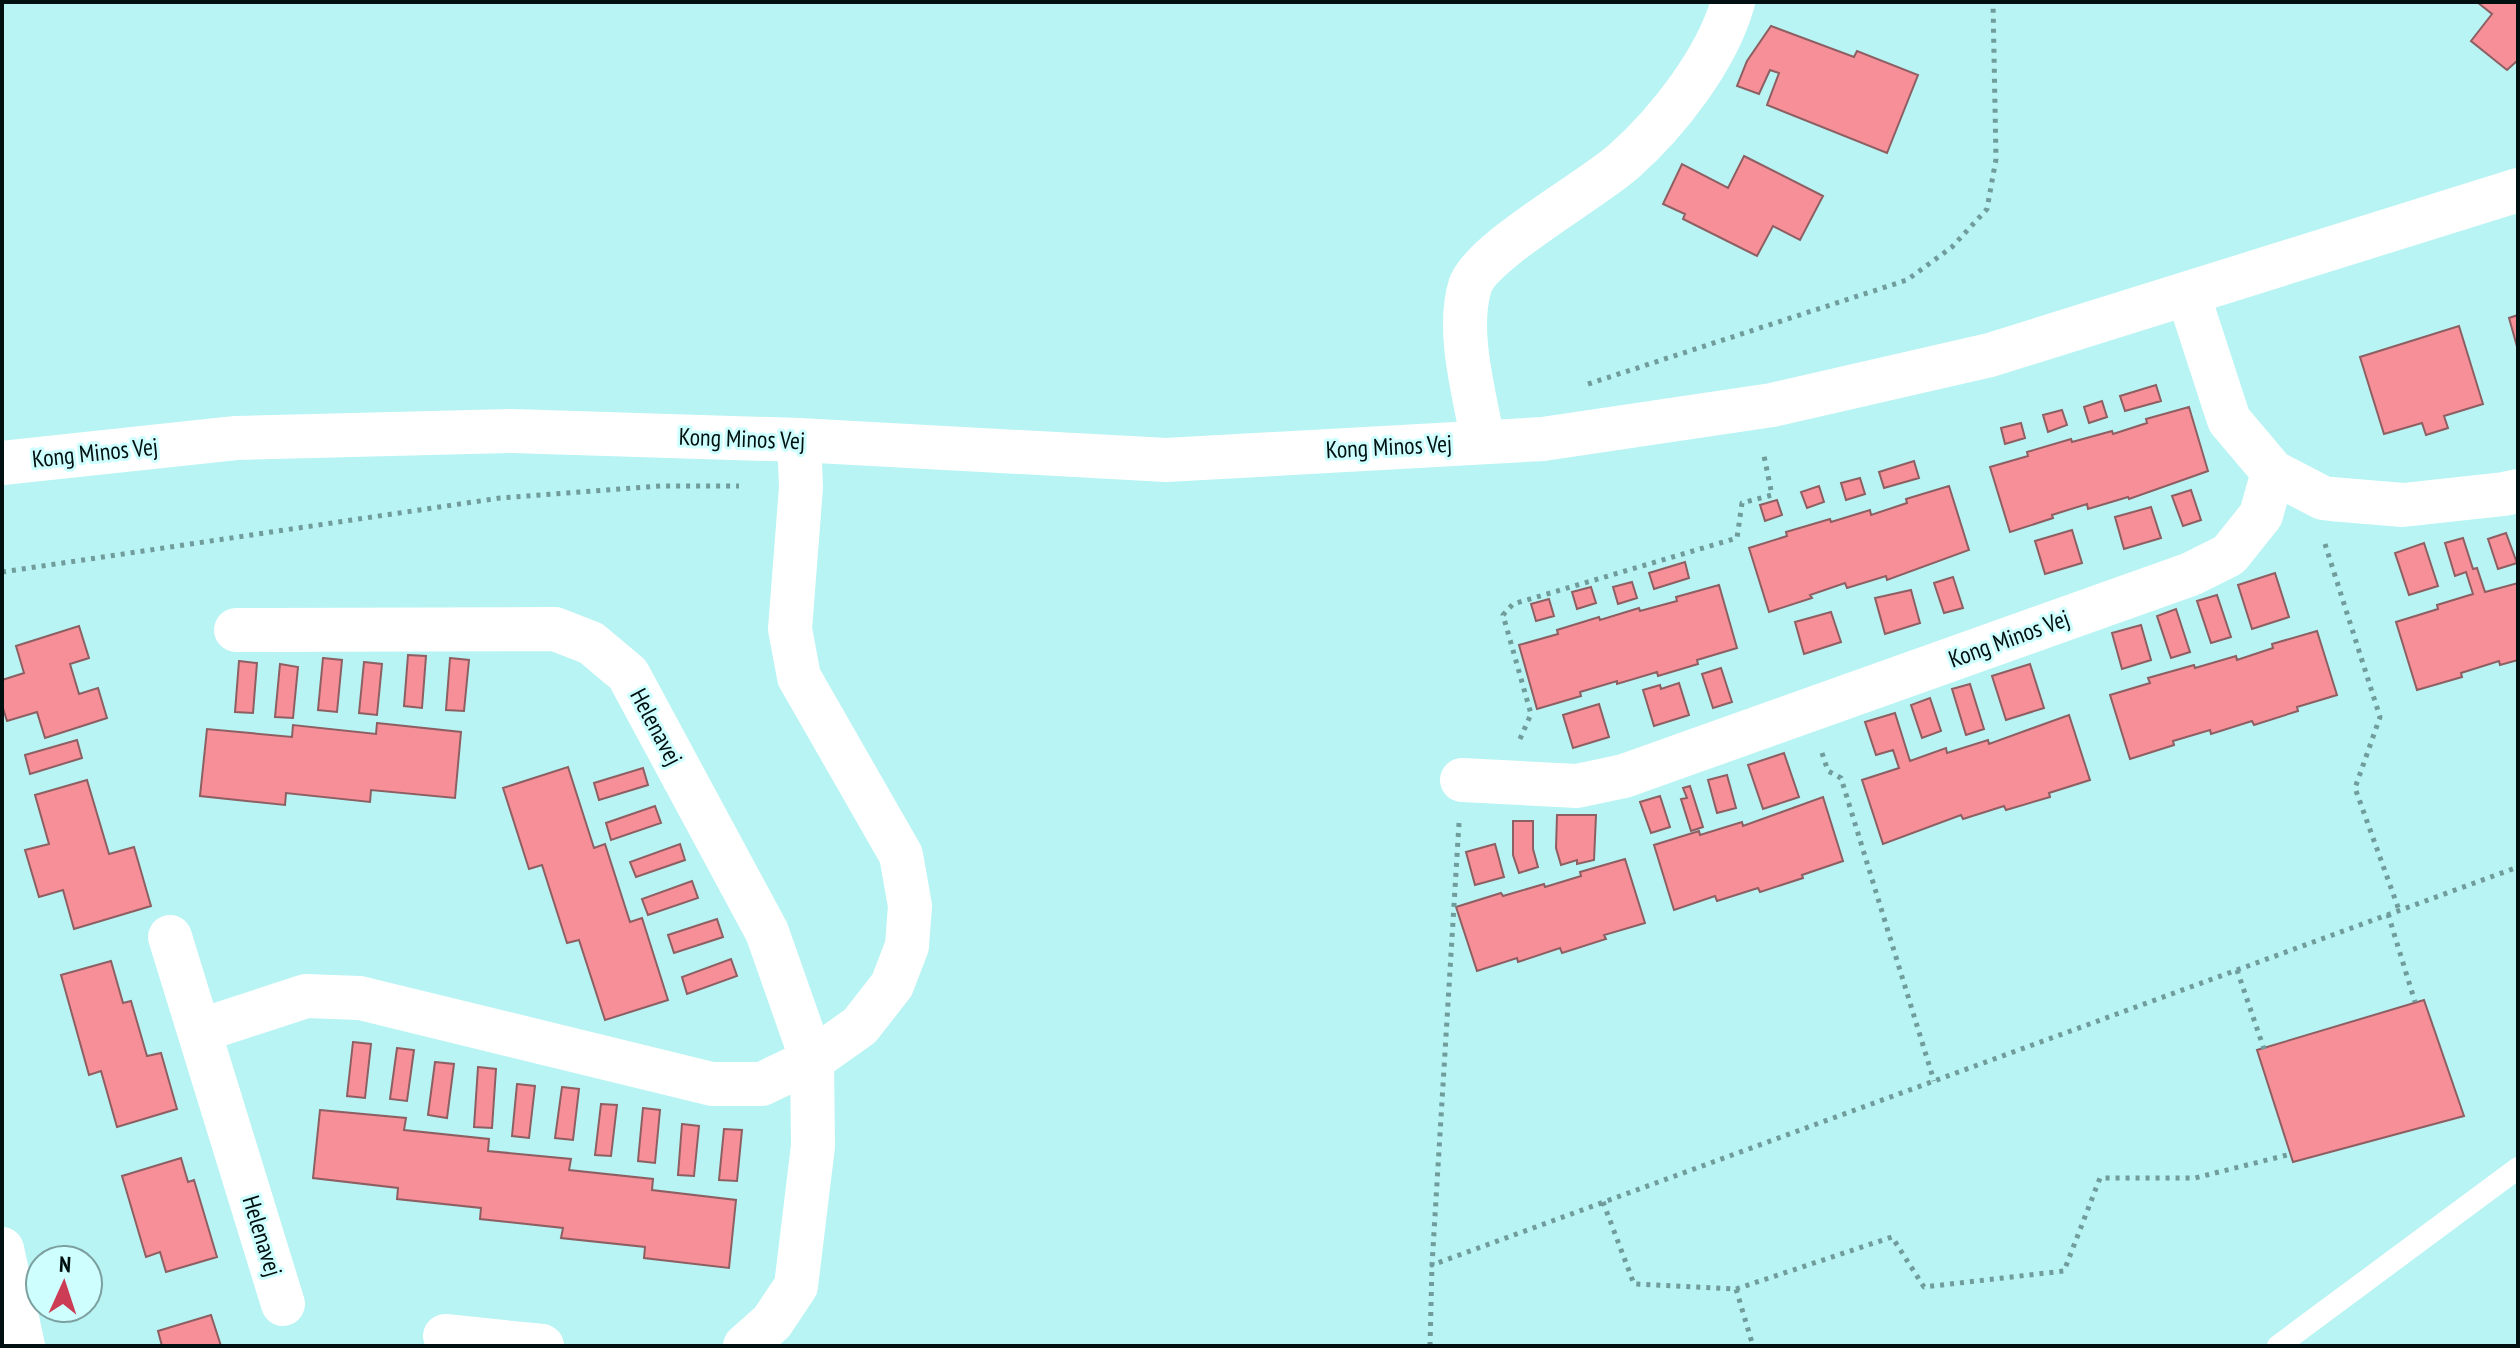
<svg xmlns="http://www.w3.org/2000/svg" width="2520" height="1348" viewBox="0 0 2520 1348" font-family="'PT Sans Narrow',sans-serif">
<rect width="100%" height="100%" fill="#b7f4f3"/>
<path fill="#f78f98" stroke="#8e5f62" stroke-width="2" d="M 2477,2 L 2518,2 L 2518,60 L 2507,70 L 2471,41 L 2492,14 Z
M 1771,26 L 1854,57 L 1857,51 L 1918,75 L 1887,153 L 1767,105 L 1779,73 L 1770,70 L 1759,94 L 1737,86 L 1747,61 Z
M 1744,156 L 1823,196 L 1800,240 L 1773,226 L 1757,256 L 1683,219 L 1685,214 L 1663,204 L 1682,164 L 1728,188 Z
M 2518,315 L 2518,350 L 2509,318 Z
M 2459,326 L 2483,404 L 2444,416 L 2448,428 L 2426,435 L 2422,423 L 2384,434 L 2360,357 Z
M 2156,385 L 2161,401 L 2125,411 L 2120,396 Z
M 2102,401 L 2107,417 L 2089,423 L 2084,407 Z
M 2189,407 L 2208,471 L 2129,499 L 2128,497 L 2088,509 L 2087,504 L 2052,515 L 2053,518 L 2010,532 L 1990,467 L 2028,456 L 2027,452 L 2071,439 L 2072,442 L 2112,431 L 2113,434 L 2147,423 L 2146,419 Z
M 2062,410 L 2067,425 L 2048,432 L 2043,415 Z
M 2021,423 L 2025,438 L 2005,444 L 2001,428 Z
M 1914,461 L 1919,478 L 1884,488 L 1879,472 Z
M 1860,478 L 1865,494 L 1846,500 L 1841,483 Z
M 1819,486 L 1824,502 L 1807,508 L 1801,492 Z
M 1949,486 L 1969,550 L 1887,580 L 1886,576 L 1847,588 L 1845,583 L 1810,595 L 1812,598 L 1769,612 L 1749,548 L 1787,536 L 1786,532 L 1830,519 L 1831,522 L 1870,510 L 1871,515 L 1907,503 L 1906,499 Z
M 2191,490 L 2201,520 L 2183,526 L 2172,496 Z
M 1777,500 L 1782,515 L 1765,521 L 1760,505 Z
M 2151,507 L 2161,538 L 2124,549 L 2115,517 Z
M 2072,530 L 2082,563 L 2045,574 L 2035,541 Z
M 2506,533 L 2517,563 L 2498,569 L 2488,539 Z
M 2463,538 L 2473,569 L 2477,568 L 2485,592 L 2518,583 L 2518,660 L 2500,665 L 2499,661 L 2461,673 L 2462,677 L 2417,690 L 2396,622 L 2438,609 L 2437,605 L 2473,594 L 2466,572 L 2455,576 L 2445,543 Z
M 2424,543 L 2438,586 L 2409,595 L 2395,553 Z
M 1685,562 L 1689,578 L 1654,589 L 1649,573 Z
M 2275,573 L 2289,617 L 2252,629 L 2238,585 Z
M 1953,577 L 1963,608 L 1944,613 L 1934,583 Z
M 1632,582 L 1637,598 L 1618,604 L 1613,587 Z
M 1719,585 L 1737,648 L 1697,660 L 1698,664 L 1658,676 L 1657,672 L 1617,684 L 1617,681 L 1580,692 L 1581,696 L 1537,709 L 1519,645 L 1558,634 L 1557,630 L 1599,617 L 1600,620 L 1639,608 L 1640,611 L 1677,601 L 1676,597 Z
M 1591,587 L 1596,603 L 1577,609 L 1572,592 Z
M 1911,590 L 1920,623 L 1885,634 L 1875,598 Z
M 2217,595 L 2231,637 L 2211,643 L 2197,601 Z
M 1549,599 L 1554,616 L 1536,621 L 1531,604 Z
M 2176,609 L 2190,652 L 2171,658 L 2157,616 Z
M 1831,612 L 1841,642 L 1804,654 L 1795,622 Z
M 2141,625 L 2151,660 L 2122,669 L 2112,633 Z
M 79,626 L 89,658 L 70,664 L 79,694 L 98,688 L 107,718 L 45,738 L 37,712 L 7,721 L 2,705 L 2,680 L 24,673 L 16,646 Z
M 2317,631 L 2337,695 L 2297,707 L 2298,711 L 2254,725 L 2252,721 L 2211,734 L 2210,730 L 2173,741 L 2174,745 L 2130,759 L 2110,695 L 2150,683 L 2148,678 L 2194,665 L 2195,668 L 2236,656 L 2237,660 L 2273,648 L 2272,644 Z
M 408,655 L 426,656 L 422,708 L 404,706 Z
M 323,658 L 342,660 L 337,712 L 318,710 Z
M 450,658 L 469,660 L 464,711 L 446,710 Z
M 239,661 L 257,663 L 253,713 L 235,712 Z
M 364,662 L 382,664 L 377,715 L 359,713 Z
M 280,664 L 298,667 L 293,718 L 275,717 Z
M 2030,664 L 2044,708 L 2006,720 L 1992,676 Z
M 1721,668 L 1732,702 L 1713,708 L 1702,674 Z
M 1679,683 L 1689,715 L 1654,726 L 1643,690 L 1660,685 L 1661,689 Z
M 1970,684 L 1984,729 L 1966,735 L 1952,689 Z
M 1930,698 L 1941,731 L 1922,738 L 1911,705 Z
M 1599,704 L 1609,737 L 1573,748 L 1563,715 Z
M 1895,713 L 1910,761 L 1946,748 L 1947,753 L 1988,740 L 1989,744 L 2069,715 L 2090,780 L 2049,793 L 2050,797 L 2006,810 L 2004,806 L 1963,819 L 1961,815 L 1883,844 L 1862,780 L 1899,768 L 1893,750 L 1876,755 L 1865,722 Z
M 377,723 L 461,732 L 455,798 L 371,790 L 370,802 L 286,793 L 285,805 L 200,796 L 207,729 L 292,737 L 293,725 L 376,734 Z
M 77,740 L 82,758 L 30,774 L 25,755 Z
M 1784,753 L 1799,797 L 1763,809 L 1748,765 Z
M 568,767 L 594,848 L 605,844 L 630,922 L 642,918 L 668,1000 L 605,1020 L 579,940 L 567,943 L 542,865 L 529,869 L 503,788 Z
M 643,768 L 648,785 L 599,800 L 594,783 Z
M 1727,775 L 1736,808 L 1717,813 L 1708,780 Z
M 87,780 L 109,854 L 134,847 L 151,906 L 74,929 L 63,890 L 39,897 L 25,850 L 49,844 L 35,795 Z
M 1690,786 L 1703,827 L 1691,831 L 1681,799 L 1687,798 L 1683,788 Z
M 1660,796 L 1670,827 L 1651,833 L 1640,802 Z
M 1823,797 L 1843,861 L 1802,875 L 1803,878 L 1760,892 L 1758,888 L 1717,901 L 1715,896 L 1674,910 L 1654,845 L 1699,831 L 1700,835 L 1742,822 L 1743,826 Z
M 655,806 L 661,823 L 611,840 L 606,823 Z
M 1557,815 L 1596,815 L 1594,860 L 1577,864 L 1577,860 L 1561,865 L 1556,848 Z
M 1513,821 L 1533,821 L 1533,849 L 1538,867 L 1519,873 L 1513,855 Z
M 680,844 L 685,860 L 636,877 L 630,862 Z
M 1495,844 L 1504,877 L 1475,885 L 1466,852 Z
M 1625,859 L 1645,923 L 1604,935 L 1606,939 L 1562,953 L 1560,948 L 1518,962 L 1517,958 L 1477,971 L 1456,907 L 1501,893 L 1503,896 L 1544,884 L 1545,887 L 1581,876 L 1580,872 Z
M 692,881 L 698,898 L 648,915 L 642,899 Z
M 717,919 L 723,937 L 674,953 L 668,935 Z
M 731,959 L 737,976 L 687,994 L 682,977 Z
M 111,961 L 123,1003 L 131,1001 L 147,1056 L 161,1053 L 177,1109 L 117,1127 L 101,1071 L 89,1075 L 61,975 Z
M 2424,1000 L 2464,1116 L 2293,1162 L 2257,1050 Z
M 353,1042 L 371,1044 L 365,1098 L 347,1096 Z
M 397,1048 L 414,1050 L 407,1101 L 390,1099 Z
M 435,1062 L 454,1064 L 447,1118 L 428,1115 Z
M 478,1067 L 496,1069 L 492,1128 L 474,1127 Z
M 517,1084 L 535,1086 L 529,1138 L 512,1136 Z
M 562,1087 L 579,1089 L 573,1140 L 555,1138 Z
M 601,1104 L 617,1105 L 611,1156 L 595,1155 Z
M 643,1108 L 660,1110 L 655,1163 L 638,1161 Z
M 320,1110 L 406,1118 L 404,1130 L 489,1139 L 488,1151 L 571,1159 L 569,1170 L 653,1179 L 652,1190 L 736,1200 L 729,1268 L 644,1258 L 645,1247 L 561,1238 L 563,1228 L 480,1219 L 481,1208 L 397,1199 L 398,1188 L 313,1178 Z
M 682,1124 L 699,1126 L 694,1176 L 678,1175 Z
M 724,1129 L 742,1130 L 737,1181 L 719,1180 Z
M 181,1158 L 188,1182 L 194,1180 L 217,1257 L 166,1272 L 160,1252 L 146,1257 L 122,1176 Z
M 211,1315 L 221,1346 L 162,1346 L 158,1331 Z"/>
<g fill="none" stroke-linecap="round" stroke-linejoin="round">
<path stroke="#709c9b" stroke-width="5" stroke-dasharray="4 6" stroke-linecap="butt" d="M 1588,384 L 1907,280 L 1952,247 L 1987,209 L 1996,159 L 1993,2
M 2325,544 L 2380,717 L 2355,788 L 2399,910
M 2,572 L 500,498 L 661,486 L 739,486
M 1520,739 L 1531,714 L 1503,615 L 1513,604 L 1737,538 L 1742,503 L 1772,495 L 1763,451
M 1822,753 L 1828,771 L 1841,778 L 1934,1081
M 1459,823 L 1432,1265 L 2518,867
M 2388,914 L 2415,1002
M 2237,970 L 2264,1049
M 1603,1202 L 1634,1284 L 1736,1289 L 1753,1346
M 1736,1289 L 1892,1237 L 1924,1287 L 2064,1271 L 2100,1178 L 2195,1178 L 2291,1154
M 1430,1346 L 1432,1265"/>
<path stroke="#fff" stroke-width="22" d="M 2278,1346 L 2518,1168"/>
<path stroke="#fff" stroke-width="44" d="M 2188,294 L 2229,420 L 2273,472 L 2323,498 L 2331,499 L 2403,505 L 2504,494 L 2518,491
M 1483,442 C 1475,396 1456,332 1470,286 C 1481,251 1592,190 1624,161 C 1668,122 1717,59 1733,2
M 236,630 L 555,629 L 591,643 L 628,674 L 767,932 L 812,1060 L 813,1146 L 796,1286 L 772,1322 L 745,1346
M 1462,780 L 1577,786 L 1624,776 L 2191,574 L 2229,555 L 2261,515 L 2273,472
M 170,937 L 283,1304
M 199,1031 L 306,996 L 360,998 L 712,1084 L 762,1084 L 812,1060 L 860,1026 L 892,985 L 907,946 L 910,906 L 901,855 L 799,677 L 790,629 L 801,487 L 799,440
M 445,1336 L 542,1346"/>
<path stroke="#fff" stroke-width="44" d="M 2,463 L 236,438 L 512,431 L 799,440 L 1166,460 L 1543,439 L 1772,405 L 1990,355 L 2518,190
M 2,1249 L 23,1346"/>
</g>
<g text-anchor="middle" stroke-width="6" stroke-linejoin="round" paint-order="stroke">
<g font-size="24" fill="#001010" stroke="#cefffe">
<text transform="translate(742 439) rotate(2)" y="8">Kong Minos Vej</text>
<text transform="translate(1389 447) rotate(-3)" y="8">Kong Minos Vej</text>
<text transform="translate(95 453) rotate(-6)" y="8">Kong Minos Vej</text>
<text transform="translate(2009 639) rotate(-20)" y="8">Kong Minos Vej</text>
<text transform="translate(656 727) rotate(62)" y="8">Helenavej</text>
<text transform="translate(262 1236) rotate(73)" y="8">Helenavej</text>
</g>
</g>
<rect width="2520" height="1348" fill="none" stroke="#001010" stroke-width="8"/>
<g transform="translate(64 1284) rotate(3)"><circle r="38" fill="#cefffe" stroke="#7c9f9f" stroke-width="2"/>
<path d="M0-6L14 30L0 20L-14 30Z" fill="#cc3c55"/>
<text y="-12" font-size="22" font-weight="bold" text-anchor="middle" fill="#001010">N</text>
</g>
</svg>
